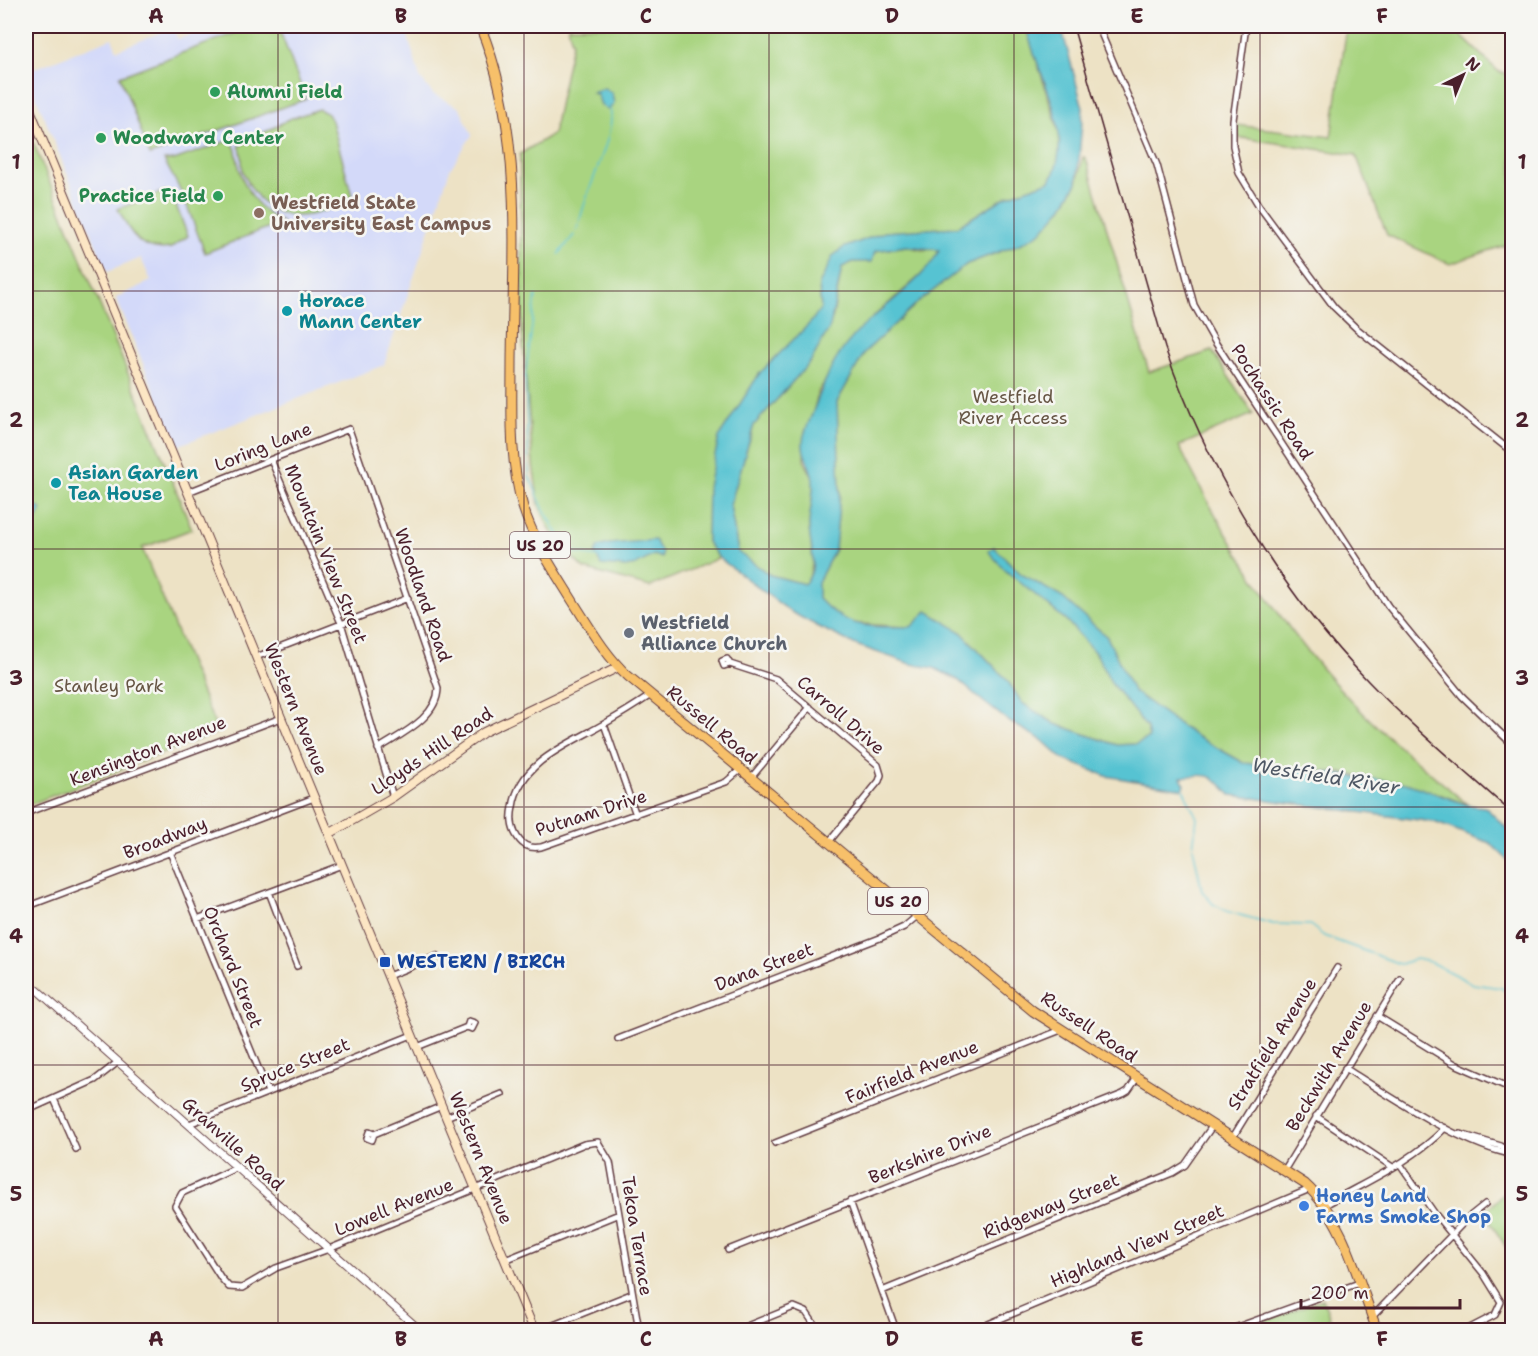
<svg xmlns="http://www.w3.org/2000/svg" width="1538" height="1356" viewBox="0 0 1538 1356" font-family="'Shantell Sans',sans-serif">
<rect width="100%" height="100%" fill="#f6f6f2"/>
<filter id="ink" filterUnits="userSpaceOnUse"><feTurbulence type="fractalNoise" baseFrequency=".0167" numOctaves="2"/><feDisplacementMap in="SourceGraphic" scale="12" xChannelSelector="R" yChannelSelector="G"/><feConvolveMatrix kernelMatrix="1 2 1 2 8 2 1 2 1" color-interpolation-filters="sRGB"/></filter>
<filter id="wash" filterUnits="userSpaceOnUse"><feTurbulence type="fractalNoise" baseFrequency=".008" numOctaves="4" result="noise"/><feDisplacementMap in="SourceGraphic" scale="24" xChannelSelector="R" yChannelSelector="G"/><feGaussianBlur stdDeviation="1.35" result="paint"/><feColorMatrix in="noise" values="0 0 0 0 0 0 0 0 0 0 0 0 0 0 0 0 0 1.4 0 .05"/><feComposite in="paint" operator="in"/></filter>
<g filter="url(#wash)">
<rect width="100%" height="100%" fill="#ede2c5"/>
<path fill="#d3d9f9" d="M 218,26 L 407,26 L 406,30 L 420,78 L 433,94 L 460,108 L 472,135 L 450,169 L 384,365 L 177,446 L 116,298 L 151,281 L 141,258 L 107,272 L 26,72 L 112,38 L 117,50 L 172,28 L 178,39 Z"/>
<path fill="#a9d480" stroke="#7a7a56" stroke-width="1.5" d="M 254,26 L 278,26 L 306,99 L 150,155 L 120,76 Z
M 568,26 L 1026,26 L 1060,135 L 1058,164 L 1050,181 L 1007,196 L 957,227 L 885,232 L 843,248 L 819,285 L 821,308 L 708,487 L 707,542 L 719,558 L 650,587 L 584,569 L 559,544 L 550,530 L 539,505 L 533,465 L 522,330 L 520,154 L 553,134 L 572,43 Z
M 1347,26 L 1451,26 L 1498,71 L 1512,76 L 1512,243 L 1450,264 L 1387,235 L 1356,155 L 1236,137 L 1237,125 L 1331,137 Z
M 319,109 L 328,114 L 332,121 L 352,196 C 309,225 267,226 244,174 C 240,165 244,155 239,146 L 289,119 Z
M 26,125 L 192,529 L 142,548 L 218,732 L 26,806 Z
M 230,140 C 238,148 236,156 239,167 C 244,188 261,214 282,222 L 205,253 L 183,195 L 164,160 L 174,160 Z
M 1083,157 L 1086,158 L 1149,372 L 1212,351 L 1253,414 L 1179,446 C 1227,543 1287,638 1365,715 C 1397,747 1434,775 1468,805 L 1434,792 L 1350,774 L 1244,763 L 1194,735 L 1133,691 L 1107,637 L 1063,598 L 1021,574 L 994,547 L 1031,591 L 1067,621 L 1097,655 L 1112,684 L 1147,728 L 1149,738 L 1136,744 L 1117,745 L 1055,724 L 1022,703 L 1007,680 L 960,631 L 849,623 L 829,610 L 818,598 L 818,582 L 835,549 L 840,492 L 837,402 L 865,352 L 915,305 L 967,264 L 1022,243 L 1061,209 L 1077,183 Z
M 165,191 L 172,195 L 188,236 L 171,248 C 140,253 131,234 118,209 Z
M 906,246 L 922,250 L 939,249 L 936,259 L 921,275 L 873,317 L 819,390 L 811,421 L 805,431 L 804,460 L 814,480 L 809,526 L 813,560 L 809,579 L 804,584 L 770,575 L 738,552 L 730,505 L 754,425 L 811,361 L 833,316 L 842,267 L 853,262 L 872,261 L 875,251 Z
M 1505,1192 L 1512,1200 L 1512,1227 L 1509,1231 L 1512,1236 L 1512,1256 L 1484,1213 Z
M 1323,1299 L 1334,1330 L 1240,1330 Z"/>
<path fill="#57c3d2" stroke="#50717e" stroke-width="1.5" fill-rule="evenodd" d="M 1026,26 L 1061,26 L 1083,108 L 1077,183 L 1061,209 L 1040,233 L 1022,243 L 967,264 L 915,305 L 865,352 L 837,402 L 840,492 L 835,549 L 818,582 L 818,598 C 848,631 870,626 911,627 L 927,611 L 960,631 L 1007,680 L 1022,703 L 1055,724 L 1117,745 L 1136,744 L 1149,738 L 1147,728 L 1112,684 L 1097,655 L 1067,621 L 1005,570 L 988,551 L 994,547 L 1021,574 L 1063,598 L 1107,637 L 1133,691 L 1194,735 L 1244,763 L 1406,783 L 1468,805 L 1485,807 L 1512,833 L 1512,864 L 1490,843 L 1434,822 L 1231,795 C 1213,774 1208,773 1181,777 L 1185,785 L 1183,789 L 1106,776 L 1063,759 L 1042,740 L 1010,722 L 985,703 L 958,680 L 934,668 L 911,664 L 856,645 L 821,628 L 791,612 L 719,558 L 707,542 L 708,487 L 719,437 L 759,374 L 811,322 L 821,308 L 819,285 L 833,256 L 843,248 L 885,232 L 957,227 L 1007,196 L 1050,181 C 1078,132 1036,75 1026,26 ZM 906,246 L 939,250 C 929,277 874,312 853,337 C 827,365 820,396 806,429 C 796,452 813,465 813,482 C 814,495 810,509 809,523 C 808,543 821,568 804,584 L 770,575 L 738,552 L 730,505 L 754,425 L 811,361 L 830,327 L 842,267 L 853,262 L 872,262 L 875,251 Z
M 604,88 L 612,93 L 614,104 L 608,110 L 601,105 L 597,94 L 592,93 Z
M 35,505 L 42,510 L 37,519 L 26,528 L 26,522 L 32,518 L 29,513 L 31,507 Z
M 655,540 L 662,553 L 662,558 L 654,555 L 636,565 L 625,567 L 601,565 L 595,553 L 598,547 L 609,544 Z"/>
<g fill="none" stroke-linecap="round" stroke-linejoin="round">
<path stroke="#57c3d2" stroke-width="1.5" d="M 580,221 C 585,190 617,134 610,109
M 576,231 L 579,225
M 559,254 L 574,235
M 536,296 L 525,378 L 529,476 L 543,508 L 564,544 L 576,553 L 598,557
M 1183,789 L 1197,818 L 1193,847 L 1202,891 L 1213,904 L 1229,912 L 1273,924 L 1310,925 L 1324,936 L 1400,964 L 1416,959 L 1430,962 L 1473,984 L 1502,988 L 1512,998"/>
</g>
</g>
<g filter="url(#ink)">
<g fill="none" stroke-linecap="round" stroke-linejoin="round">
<g stroke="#623c42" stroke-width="8">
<path id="minor" d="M 1098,26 L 1157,165 L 1194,305 L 1215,342 L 1388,606 L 1462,696 L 1512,744
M 1246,26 L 1233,120 L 1233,146 L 1239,173 L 1259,206 L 1334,307 L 1356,328 L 1512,452
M 26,30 L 37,26
M 271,460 L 341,623 L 393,797
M 188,492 L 349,429 L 438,688 C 438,718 399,735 378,749
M 256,657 L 408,598
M 730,664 L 724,666 L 722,661 L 727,659 L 730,664 L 776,679 L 878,765 L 881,775 L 879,781 L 828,843
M 651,695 C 636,705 620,715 604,724 C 569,744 519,762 513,807 C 511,816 511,825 515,833 C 521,845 528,849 541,847 L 726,782 L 740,770
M 604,724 L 636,815
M 750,779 L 810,707
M 26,813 L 281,718
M 170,852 L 268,1092
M 269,892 L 297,966
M 26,907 L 314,798
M 197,919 L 342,865
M 388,976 L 437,956
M 1377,1016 L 1455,1064 L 1512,1089
M 618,1039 L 880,938 L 904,927 L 917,916
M 417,1047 L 467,1027 L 472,1029 L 475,1023 L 469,1021 L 467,1027
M 1345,1068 C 1389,1096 1456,1141 1506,1153 L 1508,1151 L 1501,1146 L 1460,1134
M 54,1099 L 76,1149
M 26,1111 L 95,1080 L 118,1062
M 1316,1116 L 1391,1166
M 446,1117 L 502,1094
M 189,1124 L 412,1035
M 374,1134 L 372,1140 L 367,1138 L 369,1132 L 374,1134 L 442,1106
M 1233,1137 L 1337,968
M 775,1143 L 1061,1030
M 1400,1164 L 1435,1214 L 1483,1273 L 1501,1302 L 1495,1315 L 1466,1330
M 238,1167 L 182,1193 L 175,1206 L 221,1278 L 229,1287 L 242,1288 L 276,1268 L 329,1249 L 584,1144 L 598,1142 L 610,1162 L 639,1330
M 1285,1169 L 1400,979
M 850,1201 L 896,1330
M 1325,1205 C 1367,1181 1412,1162 1445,1128
M 728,1250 L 1123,1094 L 1128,1091 L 1137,1078
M 505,1260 L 619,1214
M 882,1291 L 1172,1173 L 1185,1165 L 1213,1125
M 1372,1317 L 1470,1216 L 1485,1204
M 541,1330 L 631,1294
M 737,1330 L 794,1307 L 806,1312 L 818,1330
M 974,1330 L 1310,1189
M 1229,1330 L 1359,1283"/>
</g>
<g stroke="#623c42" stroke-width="9">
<path id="tertiary" d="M 26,980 L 420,1330"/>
</g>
<g stroke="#623c42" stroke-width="10">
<path id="secondary" d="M 26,100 L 534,1330
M 329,834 L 393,797 L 484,732 L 619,667"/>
</g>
<g stroke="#623c42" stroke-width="11">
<path id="primary" d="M 480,26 C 524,131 513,250 512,362 C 512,411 509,460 523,507 C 534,542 555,572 574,603 C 590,628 606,656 628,676 L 1033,1011 L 1305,1184 C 1345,1220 1358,1281 1377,1330"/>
</g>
<use href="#minor" stroke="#fff" stroke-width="5"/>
<use href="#tertiary" stroke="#fff" stroke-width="7"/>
<use href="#secondary" stroke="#fce6c4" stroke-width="8"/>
<use href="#primary" stroke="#f7c06b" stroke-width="9"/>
<path stroke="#4a1f2b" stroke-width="1.5" d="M 1073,26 L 1165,348 C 1208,470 1278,588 1368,681 C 1413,728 1464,770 1512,813"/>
</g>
</g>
<path fill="none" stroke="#4a1f2b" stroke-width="1.5" stroke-opacity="0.55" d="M 278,26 L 278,1330M 524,26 L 524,1330M 769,26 L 769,1330M 1014,26 L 1014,1330M 1260,26 L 1260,1330M 26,291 L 1512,291M 26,549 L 1512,549M 26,807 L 1512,807M 26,1065 L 1512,1065"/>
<g fill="#2e9e5b" stroke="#f6f6f2" stroke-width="2">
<circle cx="215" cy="92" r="6"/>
<circle cx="101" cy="138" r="6"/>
<circle cx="218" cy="196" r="6"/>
</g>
<circle fill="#8d6e63" stroke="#f6f6f2" stroke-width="2" cx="259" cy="213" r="6"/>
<g fill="#0f9aa8" stroke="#f6f6f2" stroke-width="2">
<circle cx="287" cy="311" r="6"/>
<circle cx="56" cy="483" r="6"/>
</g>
<circle fill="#6b7280" stroke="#f6f6f2" stroke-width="2" cx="629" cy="633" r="6"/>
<rect fill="#1a4fb4" stroke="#f6f6f2" stroke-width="2" x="379" y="956" width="12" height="12" rx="3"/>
<circle fill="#3f7fe0" stroke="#f6f6f2" stroke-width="2" cx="1304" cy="1206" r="6"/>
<g text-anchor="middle" stroke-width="5" stroke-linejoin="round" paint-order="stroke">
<g fill="#f6f6f2" stroke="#7e6067" stroke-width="1.5">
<rect x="510" y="532" width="60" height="26" rx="4.5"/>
<rect x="868" y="888" width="60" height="26" rx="4.5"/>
</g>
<g font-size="16" font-weight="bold" fill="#4a1f2b">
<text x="540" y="551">US 20</text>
<text x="898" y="907">US 20</text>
</g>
<g font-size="18" font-weight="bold" fill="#27864d" stroke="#f6f6f2" text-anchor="start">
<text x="227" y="98">Alumni Field</text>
<text x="113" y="144">Woodward Center</text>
<text x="206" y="202" text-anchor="end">Practice Field</text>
</g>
<g font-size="18" font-weight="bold" fill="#785e54" stroke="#f6f6f2" text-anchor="start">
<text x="271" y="209">Westfield State<tspan x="271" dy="21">University East Campus</tspan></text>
</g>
<g font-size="18" font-weight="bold" fill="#0d838f" stroke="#f6f6f2" text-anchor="start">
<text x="299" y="307">Horace<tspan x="299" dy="21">Mann Center</tspan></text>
<text x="68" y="479">Asian Garden<tspan x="68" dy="21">Tea House</tspan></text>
</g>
<g font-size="18" fill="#654" stroke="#f6f6f2">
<text x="1013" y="403">Westfield<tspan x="1013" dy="21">River Access</tspan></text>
<text x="109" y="692">Stanley Park</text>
</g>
<g font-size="18" fill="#4a1f2b" stroke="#f6f6f2">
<text transform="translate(1272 402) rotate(57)" y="6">Pochassic Road</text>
<text transform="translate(263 447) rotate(-22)" y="6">Loring Lane</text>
<text transform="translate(326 554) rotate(68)" y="6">Mountain View Street</text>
<text transform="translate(423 595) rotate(71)" y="6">Woodland Road</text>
<text transform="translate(296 709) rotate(68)" y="6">Western Avenue</text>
<text transform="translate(841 715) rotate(41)" y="6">Carroll Drive</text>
<text transform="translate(712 725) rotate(40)" y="6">Russell Road</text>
<text transform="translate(148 751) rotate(-21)" y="6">Kensington Avenue</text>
<text transform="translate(432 751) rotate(-34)" y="6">Lloyds Hill Road</text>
<text transform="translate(591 813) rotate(-18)" y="6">Putnam Drive</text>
<text transform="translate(165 838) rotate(-21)" y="6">Broadway</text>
<text transform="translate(233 967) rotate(68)" y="6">Orchard Street</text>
<text transform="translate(764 967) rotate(-21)" y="6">Dana Street</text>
<text transform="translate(1089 1027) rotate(34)" y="6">Russell Road</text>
<text transform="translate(1272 1044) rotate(-58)" y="6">Stratfield Avenue</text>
<text transform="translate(295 1065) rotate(-22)" y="6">Spruce Street</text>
<text transform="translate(1329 1066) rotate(-59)" y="6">Beckwith Avenue</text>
<text transform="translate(912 1072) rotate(-22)" y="6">Fairfield Avenue</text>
<text transform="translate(233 1144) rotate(42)" y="6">Granville Road</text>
<text transform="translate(930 1154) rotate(-22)" y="6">Berkshire Drive</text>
<text transform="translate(481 1158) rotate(68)" y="6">Western Avenue</text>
<text transform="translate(1051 1206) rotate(-22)" y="6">Ridgeway Street</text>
<text transform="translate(394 1207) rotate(-22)" y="6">Lowell Avenue</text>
<text transform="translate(637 1236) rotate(81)" y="6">Tekoa Terrace</text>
<text transform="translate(1137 1246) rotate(-23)" y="6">Highland View Street</text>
</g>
<g font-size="18" font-weight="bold" fill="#5b616d" stroke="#f6f6f2" text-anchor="start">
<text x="641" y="629">Westfield<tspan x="641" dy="21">Alliance Church</tspan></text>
</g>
<g font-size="18" font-weight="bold" fill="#164399" stroke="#f6f6f2" text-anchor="start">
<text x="397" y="968">WESTERN / BIRCH</text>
</g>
<g font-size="18" font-weight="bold" fill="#366cbe" stroke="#f6f6f2" text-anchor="start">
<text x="1316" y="1202">Honey Land<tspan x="1316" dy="21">Farms Smoke Shop</tspan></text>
</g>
<g font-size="20" font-style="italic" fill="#4f5865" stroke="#f6f6f2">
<text transform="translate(1326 776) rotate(9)" y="7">Westfield River</text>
</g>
</g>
<rect width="1538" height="1356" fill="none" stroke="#f6f6f2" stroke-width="66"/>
<g transform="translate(1463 75) rotate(43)" stroke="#f6f6f2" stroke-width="4.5" paint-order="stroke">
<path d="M0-4.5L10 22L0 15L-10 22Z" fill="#4a1f2b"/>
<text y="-9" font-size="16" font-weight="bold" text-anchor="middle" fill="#4a1f2b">N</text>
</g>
<path d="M1301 1299v9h159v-9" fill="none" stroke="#4a1f2b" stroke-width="3"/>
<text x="1310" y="1299" font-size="18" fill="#4a1f2b" stroke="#f6f6f2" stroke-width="4.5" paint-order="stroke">200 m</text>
<rect x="33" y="33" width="1472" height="1290" fill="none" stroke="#4a1f2b" stroke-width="2"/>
<g font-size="20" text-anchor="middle" font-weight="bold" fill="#4a1f2b">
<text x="156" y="23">A</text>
<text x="401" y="23">B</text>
<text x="646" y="23">C</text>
<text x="892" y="23">D</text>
<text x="1137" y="23">E</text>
<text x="1382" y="23">F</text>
<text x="16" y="169">1</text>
<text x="1522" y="169">1</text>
<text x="16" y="427">2</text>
<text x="1522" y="427">2</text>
<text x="16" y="685">3</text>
<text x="1522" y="685">3</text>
<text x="16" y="943">4</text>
<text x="1522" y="943">4</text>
<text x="16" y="1201">5</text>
<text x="1522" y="1201">5</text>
<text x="156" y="1346">A</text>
<text x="401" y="1346">B</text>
<text x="646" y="1346">C</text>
<text x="892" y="1346">D</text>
<text x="1137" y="1346">E</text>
<text x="1382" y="1346">F</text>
</g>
</svg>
